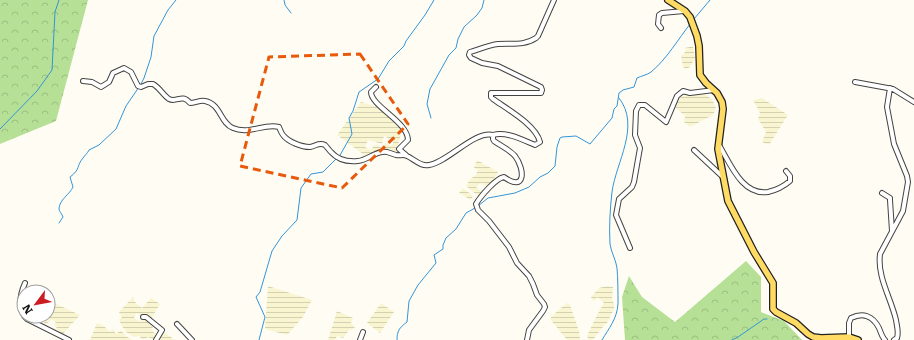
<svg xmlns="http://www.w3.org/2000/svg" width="914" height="340" viewBox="0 0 914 340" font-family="Literata,serif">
<defs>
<pattern id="farmland-rules" width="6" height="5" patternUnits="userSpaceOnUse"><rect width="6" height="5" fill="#f8f5d0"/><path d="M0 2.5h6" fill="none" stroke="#d4d1b2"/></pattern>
<pattern id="forest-crowns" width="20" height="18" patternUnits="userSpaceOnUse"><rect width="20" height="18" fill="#b6e096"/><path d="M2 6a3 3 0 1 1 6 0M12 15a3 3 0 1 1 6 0" fill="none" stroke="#9bbf80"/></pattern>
</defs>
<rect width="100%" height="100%" fill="#fffdf3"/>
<path fill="url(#farmland-rules)" d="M 693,46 L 695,58 L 690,67 L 686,69 L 683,67 L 681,56 L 686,51 L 685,48 Z
M 684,93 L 689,95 L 704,94 L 712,99 L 716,108 L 713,115 L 690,127 L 684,122 L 685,116 L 674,106 Z
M 762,98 L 788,115 L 769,145 L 762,142 L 766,132 L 758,119 L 760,113 L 753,100 Z
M 361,102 L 375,106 L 383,111 L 402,130 L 396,153 L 383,150 L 385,143 L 391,146 L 394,141 L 384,136 L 382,144 L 368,140 L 365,147 L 371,150 L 374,145 L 381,146 L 380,151 L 367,157 L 337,135 Z
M 477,160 L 498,172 L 492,182 L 487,187 L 481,183 L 476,187 L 482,192 L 478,196 L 466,186 L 470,179 L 475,176 L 478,170 L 474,168 Z
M 463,188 L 473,196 L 471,200 L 459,193 Z
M 268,286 L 312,300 L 303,317 L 287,335 L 265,329 Z
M 607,286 L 613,287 L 612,299 L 614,304 L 614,309 L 607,323 L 601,329 L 593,340 L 589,340 L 587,336 L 597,315 L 604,303 L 597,297 L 594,302 L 591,297 L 599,288 Z
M 133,297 L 135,302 L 142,308 L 151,298 L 160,304 L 151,319 L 146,316 L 142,316 L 136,313 L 134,318 L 140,322 L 143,318 L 146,317 L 155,325 L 151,329 L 157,336 L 154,340 L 148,337 L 143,340 L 139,336 L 134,337 L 126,332 L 122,326 L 119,320 L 122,317 L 119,312 Z
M 48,300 L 80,315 L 63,334 L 56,329 L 57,328 L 54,325 L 56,323 L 52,319 L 45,325 L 43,324 L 50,315 L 48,313 Z
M 381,303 L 394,312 L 380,333 L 367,323 Z
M 567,303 L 570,305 L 579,331 L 580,340 L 567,340 L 550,319 L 554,314 Z
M 337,311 L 353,318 L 351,323 L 355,327 L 352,330 L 350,329 L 343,338 L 337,336 L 335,340 L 328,340 Z
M 97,323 L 104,326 L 110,332 L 113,329 L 116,334 L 121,330 L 126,336 L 132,340 L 90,340 Z
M 163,332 L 171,337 L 174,340 L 158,340 Z"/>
<path fill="url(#forest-crowns)" d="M 0,0 L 88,0 L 56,121 L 0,144 Z
M 746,261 L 761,277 L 761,312 L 784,321 L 802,340 L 625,340 L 622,297 L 629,276 L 642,297 L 675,322 Z"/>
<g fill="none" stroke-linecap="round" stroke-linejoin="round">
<path stroke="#3494d8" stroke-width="1" d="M 284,0 L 285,5 L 291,13
M 694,19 L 710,0
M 141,84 L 144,78 L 151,57 L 154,36 L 168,10 L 176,0
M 431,118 L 427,104 L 430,89 L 449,55 L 456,48 L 458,39 L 464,27 L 477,15 L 482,8 L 484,0
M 0,129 L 37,91 L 52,70 L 55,12 L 59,0
M 339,157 L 352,134 L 349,118 L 353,111 L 359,92 L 378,79 L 389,61 L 404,46 L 406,41 L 425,15 L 434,0
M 478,206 L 488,198 L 515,193 L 529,187 L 540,177 L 548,173 L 555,166 L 557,147 L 560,138 L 562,137 L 576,136 L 590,144 L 612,118 L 614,109 L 617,106 L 619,93 L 623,90 L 634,87 L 637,78 C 641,76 647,75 651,72 C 667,59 678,39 691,23
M 59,223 L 63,217 C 62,214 59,211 59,209 C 59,200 70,194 73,187 L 70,177 C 81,169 76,166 83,158 C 85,155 87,154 89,150 L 99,145 L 116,129 L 126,106 L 139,87
M 259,340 L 265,317 L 256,297 L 260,292 L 272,251 L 282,236 L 297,220 L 301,188 L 311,174 L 323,172 L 336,159
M 397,340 C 397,331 399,328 407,322 L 409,301 L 418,285 L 436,263 L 434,255 L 443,249 L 443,245 L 446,238 L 456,229 L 466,213 L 475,208
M 602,340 C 609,328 617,319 618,304 C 618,293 618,279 617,268 C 616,260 611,252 610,244 C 609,227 610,209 612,192 C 616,162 641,126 619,98
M 732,340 L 738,337 L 764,319 L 767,319"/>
<g stroke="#434343" stroke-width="6">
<path id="minor" d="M 661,28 L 658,24 L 659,15 L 662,13 L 684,11
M 83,81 L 92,82 L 101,87 L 109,82 L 113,73 L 124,68 L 131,72 L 138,86 L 141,87 L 148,84 L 153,84 C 159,87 163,95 169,99 C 177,103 182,93 190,103 C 195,103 200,100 205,101 C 221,104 220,123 233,128 C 249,135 264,123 279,127 C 280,129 281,133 283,135 C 288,142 302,147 310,147 C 316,146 319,142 325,145 C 327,147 329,150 331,152 C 338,160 348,162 358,161 C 368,160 377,150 387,152 C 390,153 393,154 396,155 C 400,156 404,154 407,156 C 414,159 421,167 429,165 C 448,162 475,130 493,135
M 855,82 L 893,89 L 914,102
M 376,87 L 371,92 C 371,106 408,122 408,140 L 399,149 L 406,155
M 890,88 L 887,107 L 894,144 L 907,176 L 908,182 L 903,211 L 880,254 C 877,277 891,298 896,320 C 897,327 899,332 897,338 L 894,340
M 719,145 C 730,163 742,196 768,192 C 777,190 783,187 790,181 L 790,176 L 786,171
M 694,150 L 724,178
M 882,193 L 890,198 L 890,200 L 892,231
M 630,248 L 616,215 L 619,199 L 632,187 L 634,182 L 640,148 L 635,135 L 636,111 L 639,105 L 645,105 L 666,122 L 677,96 L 683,91 L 690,93 L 714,90
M 25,283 C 20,294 17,310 27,319 L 69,340
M 143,317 L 146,317 L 162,330 L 156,340
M 177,324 L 192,340
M 849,337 L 849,323 L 851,318 C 863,312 873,316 879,328 C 881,333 882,337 885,340
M 360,340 L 363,332
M 527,340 L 529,330 L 543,311 L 545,307 L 544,304 L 537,295 L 533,284 L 529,276 L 517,263 L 509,247 L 489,221 L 478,210 L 476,204 C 480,197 496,178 504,177 C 526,193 525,169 515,156 C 510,150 501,146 494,141 L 493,139 L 493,135 C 506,131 523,140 535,145 L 540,142 C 536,125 507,109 493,99 L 491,97 L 491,93 L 541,93 L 542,90 L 541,87 L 498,66 L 482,63 L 471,58 L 469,55 L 470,52 C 480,49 489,45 498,44 C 512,43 524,46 536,38 L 538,36 L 554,0"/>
</g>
<g stroke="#212121" stroke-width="8">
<path id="major" d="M 668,0 L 685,11 L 690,17 L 697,36 L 699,46 L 700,75 L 706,83 L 717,93 L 722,102 L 723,109 L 718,149 L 728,201 L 754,252 L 773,283 L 773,309 L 776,312 L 796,323 L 808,334 L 813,337 L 821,338 L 849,337 L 858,340"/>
</g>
<use href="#minor" stroke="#fff" stroke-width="4"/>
<use href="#major" stroke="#ffdb63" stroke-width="5.5"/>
</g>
<path fill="none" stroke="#e8590c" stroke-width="3" stroke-dasharray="8 5" stroke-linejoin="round" d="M 360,54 L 408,124 L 342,188 L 240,166 L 269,57 Z"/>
<g transform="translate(36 304) rotate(238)"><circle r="19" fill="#ffffff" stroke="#9f9f9f"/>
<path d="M0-3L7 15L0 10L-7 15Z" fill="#cc1c22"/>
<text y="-6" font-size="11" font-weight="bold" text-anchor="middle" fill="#101010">N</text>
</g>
</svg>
